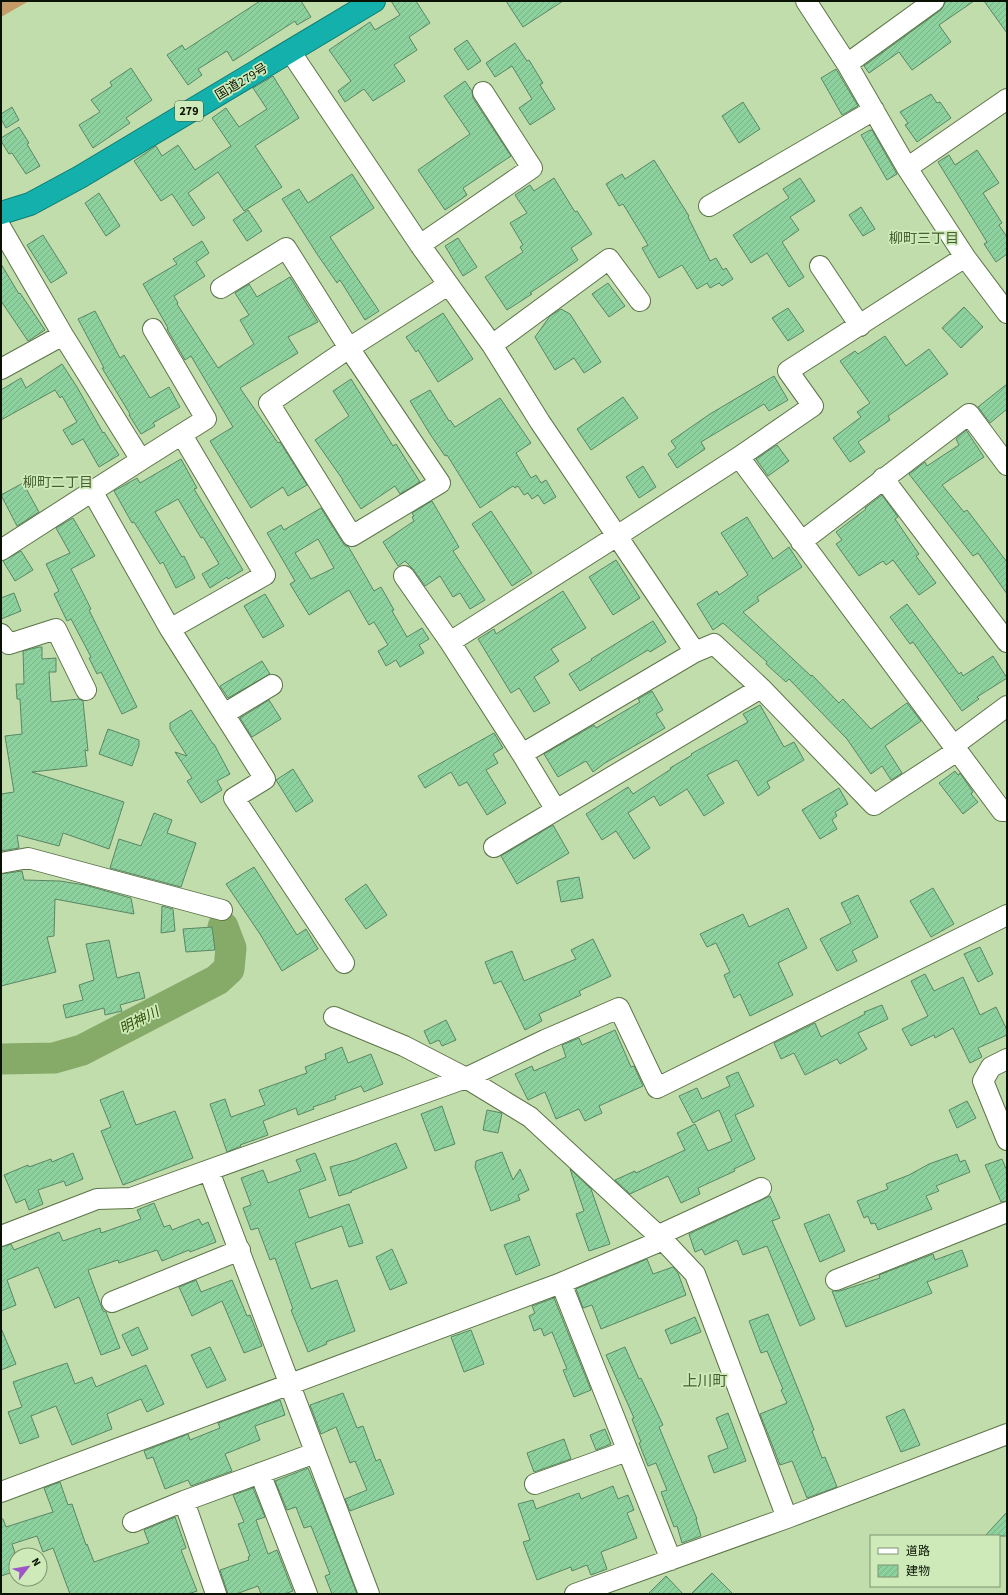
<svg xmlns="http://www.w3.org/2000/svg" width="1008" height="1595" viewBox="0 0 1008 1595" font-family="'Source Sans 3','Noto Sans JP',sans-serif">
<defs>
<pattern id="building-hatch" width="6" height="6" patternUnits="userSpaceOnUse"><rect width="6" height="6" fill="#8dd19e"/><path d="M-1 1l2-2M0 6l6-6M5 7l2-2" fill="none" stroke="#78b386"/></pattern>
</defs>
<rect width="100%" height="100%" fill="#c2ddac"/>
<path fill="#c49a66" d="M 1,1 L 29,1 L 1,17 Z"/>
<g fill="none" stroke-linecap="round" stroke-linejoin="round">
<path stroke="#86aa68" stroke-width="31" d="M 1,1059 L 54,1058 L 82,1050 L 217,980 L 229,969 L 231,948 L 223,927"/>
</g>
<path fill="url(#building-hatch)" stroke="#598765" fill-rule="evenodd" d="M 260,1 L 301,1 L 311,17 L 297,25 L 295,21 L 233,61 L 227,51 L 198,69 L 202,75 L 188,85 L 167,55 L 182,45 L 185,50 Z
M 391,1 L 416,1 L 430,23 L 409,37 L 417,50 L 394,65 L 405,81 L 373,101 L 364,89 L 345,102 L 338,91 L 351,81 L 329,50 L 370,22 L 375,30 L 400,15 Z
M 506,1 L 563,1 L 523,27 Z
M 946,1 L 974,1 L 939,25 L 951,42 L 912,70 L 899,52 L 869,73 L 864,66 L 941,10 Z
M 984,1 L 1007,1 L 1007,33 Z
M 467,40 L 481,61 L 468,70 L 454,49 Z
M 515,43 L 527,61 L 529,60 L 543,83 L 540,85 L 555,109 L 530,125 L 519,108 L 532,99 L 512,66 L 495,77 L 486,63 Z
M 131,68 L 152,100 L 126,118 L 130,123 L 93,148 L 79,125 L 100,112 L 91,100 L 112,86 L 110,82 Z
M 836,69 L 858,106 L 842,115 L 821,78 Z
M 273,76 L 299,118 L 255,146 L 282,187 L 244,211 L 218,172 L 188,193 L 205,218 L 193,226 L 172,194 L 161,201 L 134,161 L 156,146 L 162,156 L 178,145 L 195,170 L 231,146 L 212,118 L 226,108 L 239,127 L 267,109 L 253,88 Z
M 465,81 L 472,91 L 473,98 L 511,156 L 463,188 L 467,195 L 445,210 L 418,170 L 470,134 L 444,96 Z
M 931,94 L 937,103 L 940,102 L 951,118 L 917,142 L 905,125 L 908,123 L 900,112 Z
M 743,102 L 760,129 L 739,143 L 722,116 Z
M 12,107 L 19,120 L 6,128 L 1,119 L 1,114 Z
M 19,127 L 29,143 L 27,144 L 40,166 L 26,174 L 12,153 L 9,154 L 1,141 L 1,138 Z
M 870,130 L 872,130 L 897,174 L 887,180 L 861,135 Z
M 977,150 L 999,183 L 983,193 L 1002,223 L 999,225 L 1007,237 L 1007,254 L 996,262 L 984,244 L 987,242 L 938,162 L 949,155 L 955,165 Z
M 654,160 L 689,216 L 688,217 L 710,261 L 716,258 L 723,270 L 726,268 L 733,279 L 722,286 L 719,283 L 710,288 L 707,283 L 697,289 L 682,265 L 659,278 L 642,248 L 648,245 L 623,204 L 619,206 L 606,184 L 622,174 L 625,179 Z
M 352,174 L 374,208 L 330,237 L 379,311 L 365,320 L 340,280 L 337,283 L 317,254 L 282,199 L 299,189 L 308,203 Z
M 554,178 L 575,212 L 577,211 L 592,234 L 571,248 L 578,260 L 530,293 L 532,294 L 507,310 L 485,277 L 523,252 L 520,247 L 523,245 L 510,223 L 527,213 L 515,195 L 530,185 L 534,191 Z
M 800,178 L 815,201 L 790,217 L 799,230 L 782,242 L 804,277 L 789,287 L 767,253 L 751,263 L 733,235 L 789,198 L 783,189 Z
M 99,193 L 120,226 L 106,236 L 85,203 Z
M 861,207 L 875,229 L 863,236 L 849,215 Z
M 248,210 L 262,231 L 247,241 L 233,220 Z
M 43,235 L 67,273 L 51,283 L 27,245 Z
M 458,238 L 477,267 L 463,276 L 445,246 Z
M 202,241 L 209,253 L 196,262 L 205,276 L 174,296 L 178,303 L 177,304 L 218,368 L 254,344 L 240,320 L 249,315 L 235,293 L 249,284 L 257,297 L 290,277 L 318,322 L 288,337 L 298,353 L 240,388 L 278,443 L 280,442 L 307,485 L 288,496 L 283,487 L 251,508 L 210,441 L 233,427 L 191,356 L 185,360 L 167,329 L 168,328 L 143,284 L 177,264 L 173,259 Z
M 1,264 L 19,294 L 20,293 L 45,330 L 28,341 L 1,301 Z
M 608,283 L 625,306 L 609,317 L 592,294 Z
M 964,307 L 983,327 L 961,348 L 942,328 Z
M 788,308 L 804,331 L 788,341 L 772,318 Z
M 561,309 L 570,314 L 601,362 L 584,373 L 574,358 L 555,370 L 535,337 L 550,316 Z
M 95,311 L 120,358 L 124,355 L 150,398 L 169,387 L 180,407 L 153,423 L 155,426 L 141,434 L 129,415 L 130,414 L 102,368 L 104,368 L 78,319 Z
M 443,313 L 473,359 L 438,382 L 418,350 L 416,352 L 406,337 Z
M 885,336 L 906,366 L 929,349 L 948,374 L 888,416 L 890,420 L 858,442 L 865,452 L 850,462 L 833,438 L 861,417 L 857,412 L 870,403 L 840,361 L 855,351 L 858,354 Z
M 62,364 L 77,387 L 103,433 L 104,432 L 119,455 L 99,467 L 83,439 L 72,445 L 63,430 L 77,422 L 62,396 L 60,398 L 55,390 L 1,420 L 1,390 L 21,378 L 26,388 Z
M 774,376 L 788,400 L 769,411 L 764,404 L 701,442 L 705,449 L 677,468 L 668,454 L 676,448 L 671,441 L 710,414 Z
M 351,379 L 393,446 L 396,444 L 420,482 L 400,494 L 395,486 L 361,509 L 342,480 L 343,480 L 315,440 L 349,416 L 333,391 Z
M 1007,384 L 1007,409 L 990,423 L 978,407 Z
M 430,390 L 449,421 L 450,420 L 455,427 L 500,398 L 531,443 L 516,453 L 531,478 L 536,475 L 541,483 L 546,480 L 556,497 L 544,504 L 538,495 L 532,499 L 528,493 L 524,495 L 518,486 L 515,488 L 513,486 L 480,508 L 447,455 L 445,456 L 430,434 L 410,401 Z
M 623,397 L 638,418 L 591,450 L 577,429 Z
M 966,430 L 984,457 L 942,485 L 964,512 L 967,510 L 1007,562 L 1007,594 L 978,553 L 973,556 L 909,474 L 925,462 L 927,466 L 959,445 L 956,439 Z
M 777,445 L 789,461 L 768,476 L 756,459 Z
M 181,459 L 197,488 L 194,489 L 243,570 L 228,579 L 227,577 L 210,588 L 202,574 L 219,564 L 203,537 L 201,538 L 178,499 L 155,512 L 182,557 L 184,556 L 195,578 L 176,588 L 163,562 L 160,564 L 134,522 L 132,523 L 114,491 L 137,478 L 140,483 Z
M 643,466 L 656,487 L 639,498 L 626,477 Z
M 23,483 L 39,512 L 17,526 L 1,495 Z
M 882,495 L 898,517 L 895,519 L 919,554 L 916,556 L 936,583 L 919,595 L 893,560 L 886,565 L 883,561 L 859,576 L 836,544 L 842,540 L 836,532 L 866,509 L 865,508 Z
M 432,501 L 459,547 L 453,551 L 485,600 L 470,609 L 460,593 L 453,597 L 440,576 L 425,586 L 413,569 L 405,561 L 398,566 L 383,542 L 414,521 L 412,517 L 414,516 L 412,513 Z
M 321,508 L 345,546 L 348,546 L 374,591 L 381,587 L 394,610 L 392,611 L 407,637 L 422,628 L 429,639 L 419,645 L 424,653 L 400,667 L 396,660 L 386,666 L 378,651 L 388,645 L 374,622 L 369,625 L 349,590 L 309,615 L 290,584 L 295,581 L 267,533 L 281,525 L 284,530 ZM 318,539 L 334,568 L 311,579 L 295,553 Z
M 491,511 L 532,573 L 512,586 L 472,524 Z
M 747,517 L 773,559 L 789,547 L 802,567 L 757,597 L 759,601 L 743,612 L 811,676 L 812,675 L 839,703 L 843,699 L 871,729 L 907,703 L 921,721 L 885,746 L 902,773 L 891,780 L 882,766 L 871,774 L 847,739 L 789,679 L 786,682 L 766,664 L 767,662 L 723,623 L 713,630 L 697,604 L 717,591 L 719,595 L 748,575 L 721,533 Z
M 73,518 L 95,556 L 71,569 L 91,609 L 89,610 L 137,707 L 122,714 L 101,672 L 97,674 L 89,658 L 91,657 L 71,619 L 67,621 L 54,594 L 59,591 L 46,564 L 70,553 L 56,528 Z
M 21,551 L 33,570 L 15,581 L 3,561 Z
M 616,560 L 640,598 L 613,615 L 589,577 Z
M 563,591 L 586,628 L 551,649 L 559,661 L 534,677 L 550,703 L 534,712 L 519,688 L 511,693 L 478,639 L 494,629 L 496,634 Z
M 14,593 L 21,611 L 1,619 L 1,598 Z
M 265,594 L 284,626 L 263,638 L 244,606 Z
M 907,604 L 959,674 L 961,672 L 963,676 L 993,656 L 1007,678 L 977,697 L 979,699 L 962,711 L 913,642 L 910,644 L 890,617 Z
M 653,621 L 666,642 L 650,652 L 648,650 L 580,691 L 569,674 L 592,660 L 591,659 Z
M 39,647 L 42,647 L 42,659 L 56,658 L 56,672 L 49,672 L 51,702 L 79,699 L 83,701 L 88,751 L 85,750 L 87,766 L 32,772 L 124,802 L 109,849 L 63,833 L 59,846 L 17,835 L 19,848 L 1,851 L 1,794 L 14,792 L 5,736 L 22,734 L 20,699 L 17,699 L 16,684 L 24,684 L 23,651 Z
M 262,661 L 270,674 L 228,698 L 220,686 Z
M 652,691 L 663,710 L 656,714 L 665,728 L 605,763 L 593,772 L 586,761 L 558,777 L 544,754 L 594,725 L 596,728 L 640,702 L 638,699 Z
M 269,700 L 281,719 L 252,737 L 240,718 Z
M 760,705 L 784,747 L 794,742 L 804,760 L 767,782 L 770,788 L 758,796 L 737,760 L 707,775 L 724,803 L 704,816 L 687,789 L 660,806 L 654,796 L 628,813 L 650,848 L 634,859 L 616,831 L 602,840 L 586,814 L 628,787 L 633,794 L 671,769 L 670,768 L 692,755 L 691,754 L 748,722 L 743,714 Z
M 191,710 L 213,744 L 214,744 L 230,774 L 217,781 L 222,790 L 201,803 L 187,781 L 192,778 L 175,752 L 187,756 L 170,729 L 170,723 Z
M 108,729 L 139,740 L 139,746 L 132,766 L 99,754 Z
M 494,733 L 503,748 L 493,754 L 498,763 L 486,770 L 506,803 L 487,815 L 467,782 L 459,786 L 451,772 L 425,788 L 418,776 Z
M 293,769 L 313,801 L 296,812 L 276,780 Z
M 955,771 L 958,775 L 960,773 L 973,792 L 971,794 L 978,802 L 963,814 L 939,783 Z
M 839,788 L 848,804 L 835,812 L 837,816 L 832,820 L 837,829 L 820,839 L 802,810 Z
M 154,813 L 172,820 L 167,833 L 196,843 L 181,887 L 110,868 L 119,839 L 141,846 Z
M 553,825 L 569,853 L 517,884 L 501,856 Z
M 254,867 L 297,935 L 306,929 L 318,949 L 282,971 L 260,934 L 226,884 Z
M 22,871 L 24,880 L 60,881 L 85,885 L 131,898 L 134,914 L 55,899 L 54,936 L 47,937 L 56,972 L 1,986 L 1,874 Z
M 579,877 L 583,898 L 561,902 L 557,881 Z
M 366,884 L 387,915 L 366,929 L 345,899 Z
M 933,888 L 954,924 L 931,937 L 910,901 Z
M 858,895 L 878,937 L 852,951 L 857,961 L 837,971 L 820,939 L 851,923 L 841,903 Z
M 162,906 L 173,909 L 175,931 L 161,933 Z
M 788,908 L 807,948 L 778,963 L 793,995 L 750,1016 L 740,994 L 734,998 L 724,975 L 730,972 L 716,943 L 707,947 L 700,934 L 743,914 L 749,927 Z
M 212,927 L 215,950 L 186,952 L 183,929 Z
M 593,939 L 611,976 L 579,991 L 581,995 L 539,1014 L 542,1021 L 525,1030 L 501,981 L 494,984 L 485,962 L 512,951 L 524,981 L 576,959 L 571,950 Z
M 109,940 L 117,978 L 139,972 L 145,998 L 120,1005 L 122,1011 L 105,1015 L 104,1008 L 66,1018 L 63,1005 L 83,1000 L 79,985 L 94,980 L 86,944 Z
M 980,947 L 993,974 L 978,982 L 964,954 Z
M 925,974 L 934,991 L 963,977 L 980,1015 L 996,1007 L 1007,1030 L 1007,1035 L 978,1048 L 982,1057 L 970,1063 L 953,1028 L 935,1038 L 934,1035 L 911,1046 L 902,1029 L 928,1016 L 911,981 Z
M 882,1005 L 888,1019 L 858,1033 L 867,1049 L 840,1064 L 837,1059 L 805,1075 L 794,1053 L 781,1059 L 774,1043 L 815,1023 L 821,1037 L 865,1014 L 864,1012 Z
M 446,1020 L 456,1040 L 442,1046 L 439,1040 L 430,1044 L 424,1031 Z
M 615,1030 L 631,1067 L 634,1066 L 643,1086 L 599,1106 L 602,1113 L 585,1121 L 579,1109 L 556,1119 L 545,1092 L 528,1100 L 515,1074 L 532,1066 L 534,1071 L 566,1057 L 562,1045 L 579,1038 L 582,1045 Z
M 342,1047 L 348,1063 L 371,1054 L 383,1084 L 364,1092 L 361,1086 L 335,1096 L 336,1099 L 313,1107 L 314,1109 L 298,1115 L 296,1108 L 263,1121 L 268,1135 L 240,1145 L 241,1146 L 227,1152 L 210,1104 L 225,1099 L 231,1117 L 265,1105 L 259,1090 L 307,1073 L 305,1067 L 326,1059 L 325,1054 Z
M 738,1072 L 754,1106 L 735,1115 L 755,1159 L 734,1169 L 735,1171 L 698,1188 L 700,1194 L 681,1203 L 668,1176 L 630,1194 L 615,1180 L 635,1171 L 636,1173 L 685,1150 L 677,1133 L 695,1124 L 708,1151 L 732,1141 L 719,1110 L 693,1123 L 679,1096 L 697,1088 L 702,1099 L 730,1086 L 726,1077 Z
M 123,1091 L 136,1125 L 175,1111 L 193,1158 L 123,1185 L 101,1131 L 111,1127 L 100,1100 Z
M 967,1101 L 976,1118 L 957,1128 L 949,1110 Z
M 442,1106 L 455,1144 L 435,1151 L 421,1114 Z
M 487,1110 L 502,1113 L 498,1133 L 483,1130 Z
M 396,1143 L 407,1168 L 351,1191 L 352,1192 L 339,1196 L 330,1167 L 355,1160 Z
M 502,1152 L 513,1180 L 520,1169 L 529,1190 L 518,1195 L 520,1200 L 491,1211 L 475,1167 L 476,1161 Z
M 73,1153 L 83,1179 L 66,1186 L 64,1181 L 38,1190 L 43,1204 L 29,1210 L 25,1199 L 16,1203 L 4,1175 L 28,1165 L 29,1167 L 51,1159 L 52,1162 Z
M 315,1153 L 326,1180 L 299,1190 L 309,1218 L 349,1204 L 363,1243 L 349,1247 L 342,1226 L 295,1243 L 311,1289 L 337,1280 L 355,1331 L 326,1342 L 327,1344 L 308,1352 L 291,1310 L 293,1309 L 275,1258 L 270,1260 L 258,1228 L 251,1230 L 243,1208 L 251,1205 L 241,1178 L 263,1170 L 268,1183 L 301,1171 L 296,1160 Z
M 957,1154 L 960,1162 L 965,1160 L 970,1172 L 936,1186 L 939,1191 L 926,1196 L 932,1209 L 878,1230 L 875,1223 L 871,1224 L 868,1216 L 864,1218 L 857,1201 L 888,1189 L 886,1184 L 909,1175 L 929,1164 Z
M 1002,1159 L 1007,1171 L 1007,1201 L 1001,1202 L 985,1165 Z
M 570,1169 L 591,1189 L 610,1244 L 589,1251 L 576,1214 L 584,1211 Z
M 770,1196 L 780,1218 L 772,1221 L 815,1319 L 800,1326 L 767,1246 L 743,1255 L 737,1240 L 705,1255 L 702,1249 L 695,1252 L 689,1234 Z
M 154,1203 L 164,1227 L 170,1225 L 172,1230 L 199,1219 L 202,1225 L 208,1222 L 216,1242 L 190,1252 L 189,1250 L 162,1261 L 157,1250 L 119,1263 L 118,1260 L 88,1270 L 103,1311 L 106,1312 L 120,1348 L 101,1355 L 79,1297 L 55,1308 L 38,1267 L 7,1280 L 16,1305 L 1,1311 L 1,1247 L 11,1244 L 14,1250 L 59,1232 L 63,1241 L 100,1228 L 101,1233 L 141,1219 L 137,1210 Z
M 829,1214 L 845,1251 L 820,1262 L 804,1224 Z
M 529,1236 L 540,1265 L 516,1275 L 504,1245 Z
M 392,1249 L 407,1283 L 390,1290 L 376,1257 Z
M 962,1250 L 968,1266 L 927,1282 L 932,1293 L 846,1327 L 832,1291 L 840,1291 L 880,1278 L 879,1275 L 933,1254 L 935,1260 Z
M 647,1259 L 653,1274 L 673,1267 L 678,1273 L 686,1295 L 601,1329 L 592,1305 L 583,1308 L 576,1289 Z
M 196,1280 L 201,1292 L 232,1280 L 247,1316 L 250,1315 L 262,1346 L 244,1353 L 222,1301 L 192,1316 L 179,1287 Z
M 554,1298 L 591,1390 L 574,1397 L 563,1370 L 567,1369 L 552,1332 L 544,1336 L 541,1328 L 534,1331 L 529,1316 L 535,1313 L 532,1306 Z
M 768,1314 L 804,1404 L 814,1430 L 812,1431 L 822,1458 L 825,1457 L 837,1487 L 807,1498 L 792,1461 L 780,1465 L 760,1414 L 787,1403 L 781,1390 L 783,1389 L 767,1351 L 761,1353 L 749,1321 Z
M 695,1317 L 701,1332 L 671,1344 L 665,1330 Z
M 138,1327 L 148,1349 L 132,1356 L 122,1335 Z
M 1,1328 L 16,1364 L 1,1370 Z
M 471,1330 L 484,1364 L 464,1372 L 451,1337 Z
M 210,1347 L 226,1380 L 207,1388 L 191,1355 Z
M 625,1347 L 639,1379 L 641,1378 L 663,1425 L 659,1427 L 697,1519 L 696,1519 L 701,1536 L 682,1543 L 677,1526 L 674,1527 L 661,1492 L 667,1490 L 656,1463 L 648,1466 L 639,1443 L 641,1442 L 632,1419 L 634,1418 L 606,1355 Z
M 67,1363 L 75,1384 L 92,1377 L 96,1387 L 146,1365 L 164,1404 L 147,1412 L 141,1399 L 107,1414 L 112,1429 L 72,1445 L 56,1406 L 31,1416 L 39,1437 L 20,1444 L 8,1412 L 22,1407 L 13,1382 Z
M 343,1393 L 357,1428 L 363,1426 L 376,1461 L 380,1459 L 394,1494 L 350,1511 L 345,1499 L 367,1490 L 355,1461 L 350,1463 L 336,1427 L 321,1434 L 310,1405 Z
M 280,1400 L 285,1415 L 255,1426 L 260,1440 L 225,1454 L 232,1471 L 191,1486 L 188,1480 L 165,1489 L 153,1457 L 147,1459 L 144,1451 L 188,1434 L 190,1440 L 220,1428 L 218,1423 Z
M 904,1409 L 920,1445 L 901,1452 L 886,1417 Z
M 728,1413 L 746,1461 L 714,1473 L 708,1456 L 728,1448 L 716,1418 Z
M 605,1429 L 611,1444 L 596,1450 L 590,1435 Z
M 564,1439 L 571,1459 L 534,1472 L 527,1453 Z
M 308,1468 L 324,1507 L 357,1594 L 332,1594 L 325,1576 L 330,1574 L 311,1526 L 304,1528 L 296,1507 L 287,1510 L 275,1481 Z
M 60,1482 L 68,1505 L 72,1504 L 86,1545 L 87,1544 L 94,1562 L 149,1543 L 144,1530 L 175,1517 L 186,1548 L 181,1550 L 197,1591 L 188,1594 L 70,1594 L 53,1548 L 43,1552 L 37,1536 L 12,1544 L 16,1556 L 16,1571 L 1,1576 L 1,1519 L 3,1519 L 6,1527 L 53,1512 L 44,1488 Z
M 613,1486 L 618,1499 L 628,1495 L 634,1510 L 627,1513 L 637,1538 L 601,1552 L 607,1569 L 591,1575 L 587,1565 L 572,1571 L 571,1567 L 537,1580 L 523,1542 L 530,1540 L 518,1504 L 533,1500 L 536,1509 L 579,1493 L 581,1499 Z
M 253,1488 L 265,1517 L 256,1520 L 268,1554 L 277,1550 L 293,1591 L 284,1594 L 261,1594 L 258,1586 L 236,1594 L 228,1594 L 220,1570 L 249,1560 L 248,1557 L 250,1556 L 238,1524 L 244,1522 L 233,1495 Z
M 1007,1512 L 1007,1536 L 985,1536 Z
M 712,1573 L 733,1594 L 691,1594 Z
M 666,1576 L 683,1594 L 648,1594 Z"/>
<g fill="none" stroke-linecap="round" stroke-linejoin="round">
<g stroke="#5c7548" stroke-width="22">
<path id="minor" d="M 290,51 L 420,245 L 492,345 L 540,422 L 617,536 L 739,457 L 813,406 L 788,371 L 965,257 L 907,168 L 847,64 L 806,1
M 847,64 L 934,1
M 907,168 L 1007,99
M 709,206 L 874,110
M 1,228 L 63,335 L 141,460 L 206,419 L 153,329
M 420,245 L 532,168 L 483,92
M 965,257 L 1007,313
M 820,266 L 860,326
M 221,288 L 286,248 L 349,348 L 440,483 L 352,536 L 269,403 L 349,348 L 448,285
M 492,345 L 609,259 L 640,301
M 1,369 L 63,335
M 739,457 L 1002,811 L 1007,811
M 883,478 L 1007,642
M 92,491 L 170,629 L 265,779 L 234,798 L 344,963
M 801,542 L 969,414 L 1007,465
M 1,550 L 141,460
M 404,576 L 450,642 L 522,754 L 695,652 L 714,644 L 761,688 L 874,805 L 957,751
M 170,629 L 265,575 L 182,435
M 1,634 L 9,644 L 56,629 L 86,690
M 450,642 L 617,536 L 695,652
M 224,714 L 272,685
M 953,746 L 1007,706
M 522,754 L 556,810
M 494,847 L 761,688
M 1,863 L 28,858 L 222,910
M 334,1017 L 404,1046 L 466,1078 L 530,1117 L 663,1240
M 1007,1059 L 991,1067 L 983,1081 L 1007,1140
M 209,1171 L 369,1594
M 659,1235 L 761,1188
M 1,1236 L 97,1199 L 131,1198 L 466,1078 L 545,1040 L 619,1008 L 657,1088 L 1007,915
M 836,1280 L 1007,1212
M 561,1283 L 671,1560
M 112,1302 L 240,1250
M 260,1473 L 307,1594
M 535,1484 L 627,1451
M 1,1492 L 561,1283 L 663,1240 L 695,1274 L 787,1518
M 184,1501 L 216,1594
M 133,1522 L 184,1501 L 315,1453
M 575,1594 L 787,1518 L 1007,1434"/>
</g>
<g stroke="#107a71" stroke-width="24">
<path id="highway" d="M 1,213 L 30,204 L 80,177 L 374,1"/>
</g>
<use href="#minor" stroke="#fff" stroke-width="20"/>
<use href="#highway" stroke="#14b1ac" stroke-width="22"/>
</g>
<g text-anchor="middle" stroke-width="3.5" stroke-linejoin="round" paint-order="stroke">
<rect fill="#ceeab9" stroke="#45543a" stroke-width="1" x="175" y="101" width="28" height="20" rx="3"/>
<g font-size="12" font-weight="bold" fill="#0a1303">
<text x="189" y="115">279</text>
</g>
<g font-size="13" fill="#0a1303" stroke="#ceeab9">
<text transform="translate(241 81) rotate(-31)" y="5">国道279号</text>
</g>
<g font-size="14" fill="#485f33" stroke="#ceeab9">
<text x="924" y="243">柳町三丁目</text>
<text x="58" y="487">柳町二丁目</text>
</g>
<g font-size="14" font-style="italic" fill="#2e4e03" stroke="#ceeab9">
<text transform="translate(139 1020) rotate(-27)" y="5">明神川</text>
</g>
<g font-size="15" fill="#485f33" stroke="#ceeab9">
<text x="705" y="1386">上川町</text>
</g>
</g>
<rect width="1008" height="1595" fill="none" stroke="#0a1303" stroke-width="4"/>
<rect x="870" y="1535" width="130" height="52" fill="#ceeab9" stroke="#809470"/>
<rect x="878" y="1548" width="20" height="6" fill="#ffffff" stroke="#809470"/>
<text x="906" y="1555" font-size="12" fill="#0a1303">道路</text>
<rect x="878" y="1565" width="20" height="12" fill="url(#building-hatch)" stroke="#809470"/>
<text x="906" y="1575" font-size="12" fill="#0a1303">建物</text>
<g transform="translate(28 1567) rotate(59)"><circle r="19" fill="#ceeab9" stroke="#809470"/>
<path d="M0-3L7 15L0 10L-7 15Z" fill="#9e55c8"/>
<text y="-6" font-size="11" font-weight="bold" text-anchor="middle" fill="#0a1303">N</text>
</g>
</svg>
